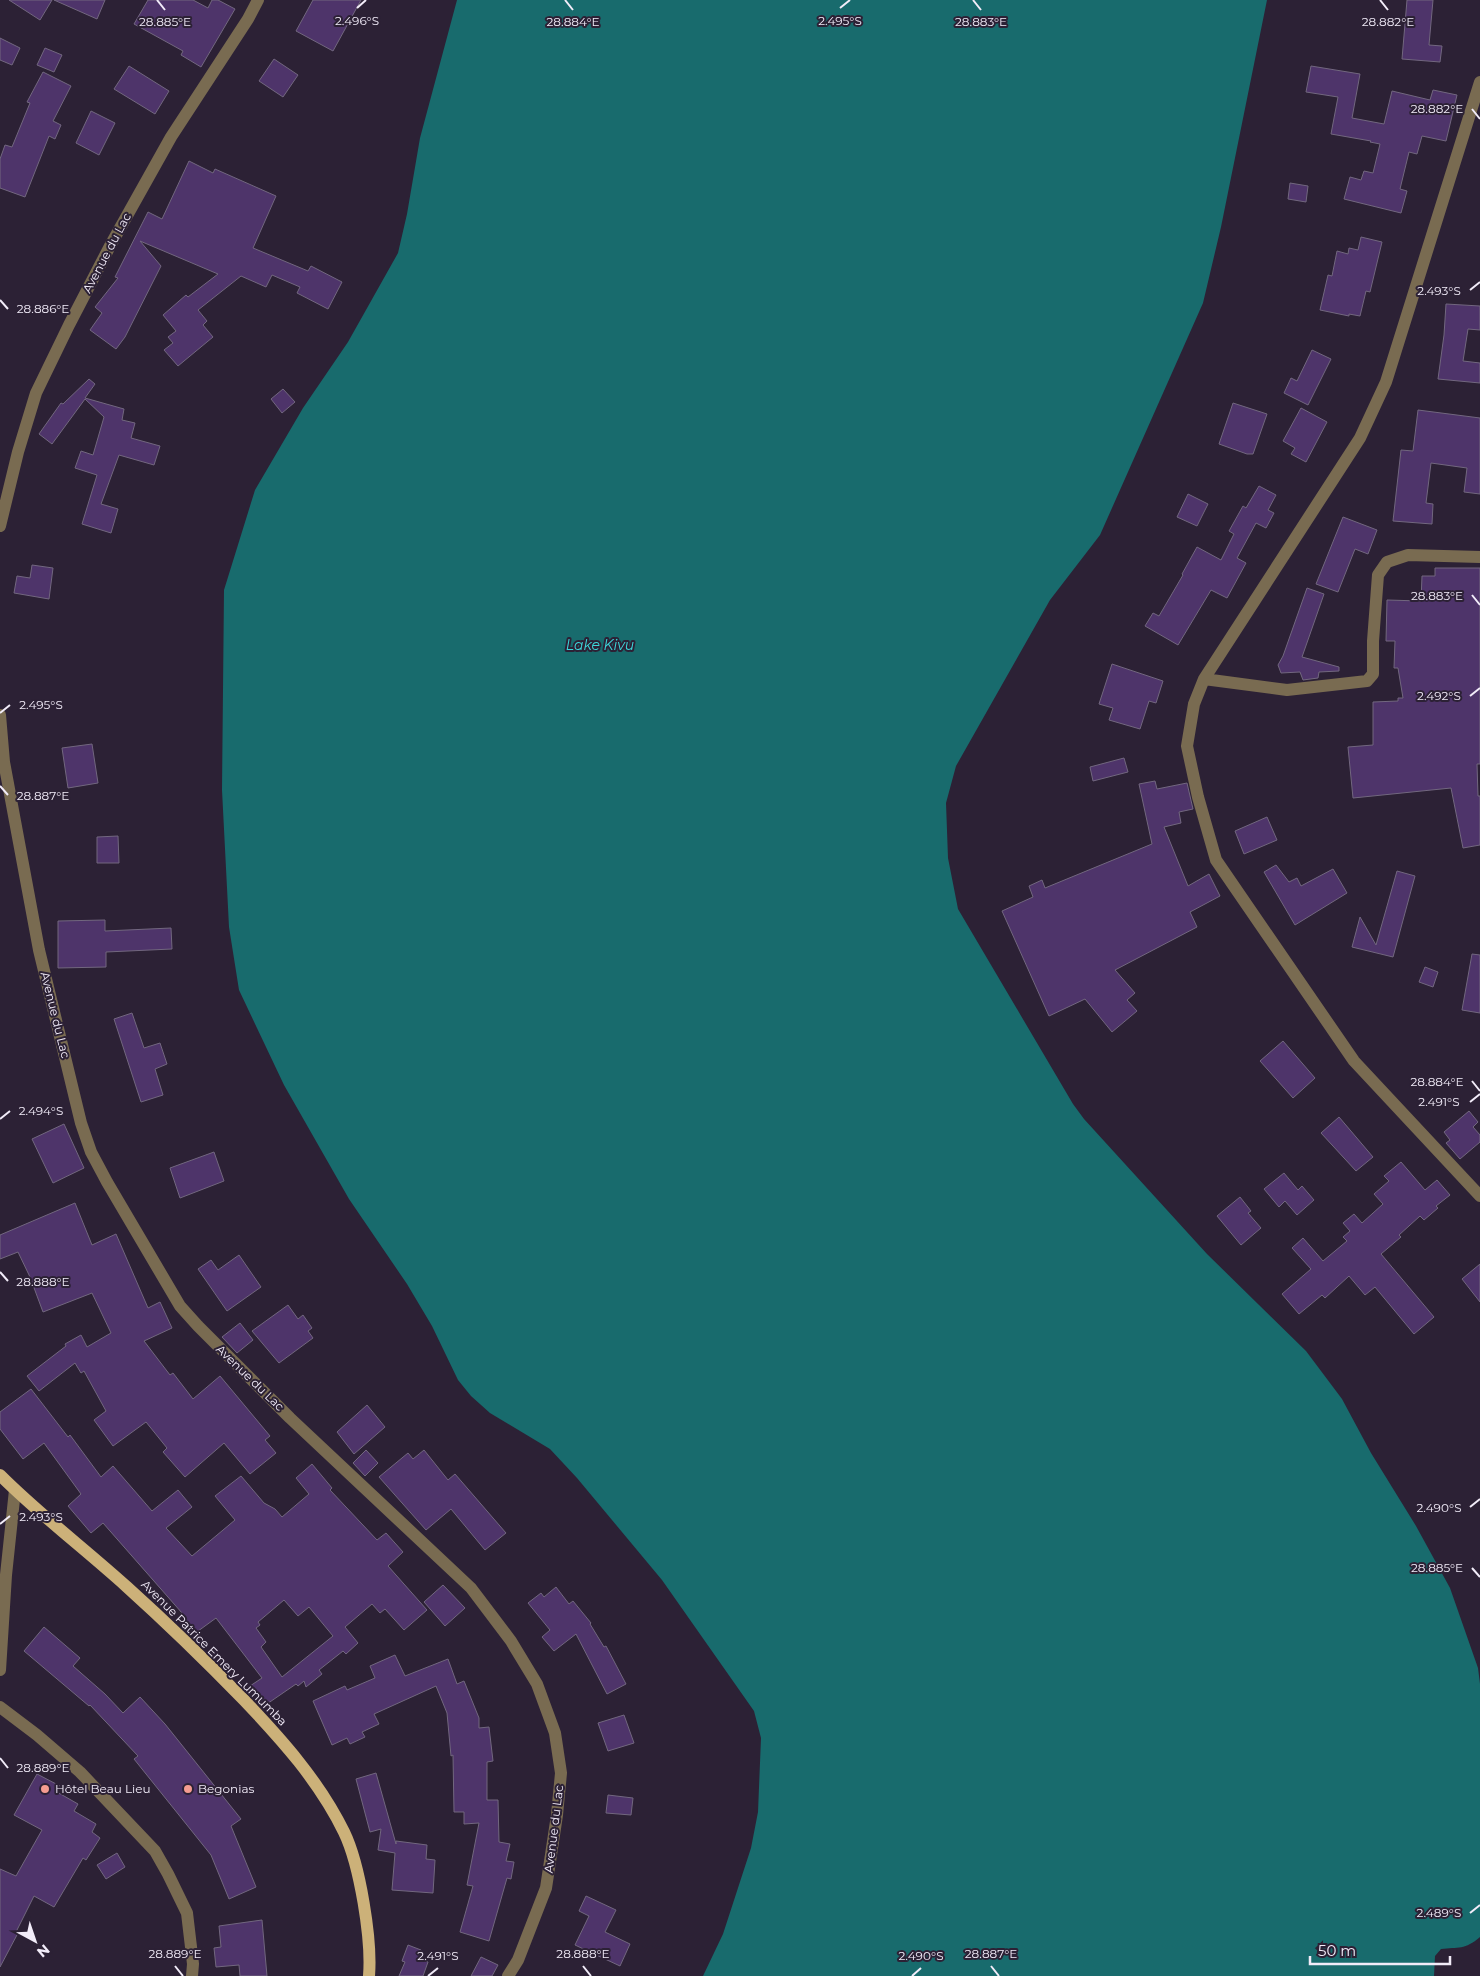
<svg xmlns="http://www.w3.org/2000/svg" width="1480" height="1976" viewBox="0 0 1480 1976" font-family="Montserrat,sans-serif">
<rect width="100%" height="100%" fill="#2c2135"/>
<path fill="#186b6d" d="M 457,0 L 1267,0 L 1221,227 L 1203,303 L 1100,535 L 1050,600 L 956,766 L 946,803 L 948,858 L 958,909 L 1073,1104 L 1084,1119 L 1207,1254 L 1306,1351 L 1342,1399 L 1371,1453 L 1416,1526 L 1450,1588 L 1478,1668 L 1480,1684 L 1480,1937 C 1465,1950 1458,1947 1441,1949 L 1435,1956 L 1434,1976 L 703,1976 L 723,1934 L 751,1848 L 758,1812 L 761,1738 L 754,1711 L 662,1580 L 577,1478 L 550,1449 L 490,1413 L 471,1396 L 458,1380 L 432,1326 L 407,1284 L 349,1199 L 284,1085 L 239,990 L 229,927 L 222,790 L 224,590 L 255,490 L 303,408 L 348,342 L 398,253 L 407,214 L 420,138 Z"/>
<path fill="#4e346a" stroke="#72677f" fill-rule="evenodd" d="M 9,0 L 52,0 L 40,20 Z
M 54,0 L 105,0 L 97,19 Z
M 148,0 L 193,0 L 208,8 L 212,0 L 218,0 L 235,9 L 201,67 L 181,55 L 183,51 L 134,24 Z
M 313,0 L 361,0 L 333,51 L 296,31 Z
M 1407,0 L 1433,0 L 1429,45 L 1442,46 L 1440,62 L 1402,59 Z
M 0,38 L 20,48 L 12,65 L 0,60 Z
M 45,48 L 62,55 L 54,72 L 37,65 Z
M 274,59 L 298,75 L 283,97 L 259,81 Z
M 129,66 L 169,91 L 155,114 L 114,89 Z
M 1311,66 L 1360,74 L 1352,118 L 1384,124 L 1392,91 L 1430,100 L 1433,90 L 1457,95 L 1446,141 L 1422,136 L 1417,154 L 1409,152 L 1400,189 L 1407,191 L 1401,213 L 1344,199 L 1350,177 L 1361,180 L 1364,171 L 1373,173 L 1380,144 L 1370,142 L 1371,141 L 1331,134 L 1338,97 L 1306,92 Z
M 43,72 L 71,86 L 53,121 L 61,125 L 55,139 L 49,136 L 25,197 L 0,188 L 0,159 L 5,145 L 12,147 L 30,103 L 27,102 Z
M 91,111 L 115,123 L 99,155 L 76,143 Z
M 189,161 L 213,173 L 215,169 L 276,196 L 253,248 L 308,271 L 311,266 L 342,282 L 328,309 L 297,293 L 300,287 L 272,275 L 266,287 L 241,276 L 198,310 L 207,321 L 203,325 L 213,337 L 178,366 L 164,350 L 173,343 L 168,337 L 176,331 L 163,315 L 186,295 L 188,297 L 218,274 L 140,241 L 161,266 L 125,337 L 116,349 L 90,330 L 102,313 L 95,307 L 118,278 L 115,277 L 148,212 L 162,219 Z
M 1290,183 L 1308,186 L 1306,202 L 1288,199 Z
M 1361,237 L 1382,242 L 1370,292 L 1366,291 L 1360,316 L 1349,314 L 1349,316 L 1320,310 L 1328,275 L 1332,276 L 1337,251 L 1348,254 L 1349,248 L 1358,250 Z
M 1446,304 L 1480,306 L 1480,330 L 1468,329 L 1463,361 L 1480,363 L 1480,383 L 1438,379 L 1444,335 Z
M 1312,350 L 1331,359 L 1308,405 L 1284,393 L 1291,378 L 1297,381 Z
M 89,379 L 95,384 L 85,398 L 124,409 L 122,420 L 135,423 L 131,438 L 160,446 L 154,465 L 119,455 L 101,504 L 118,509 L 111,533 L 82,524 L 97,475 L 75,468 L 81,451 L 93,455 L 104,417 L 85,399 L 52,444 L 39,434 L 61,403 L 63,404 Z
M 283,389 L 295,402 L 282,413 L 271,399 Z
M 1233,403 L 1267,414 L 1253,454 L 1247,454 L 1219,444 Z
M 1301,408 L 1327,422 L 1306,462 L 1291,454 L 1295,448 L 1283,441 Z
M 1418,410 L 1480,418 L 1480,494 L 1464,492 L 1467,468 L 1431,463 L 1426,503 L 1433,504 L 1432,524 L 1393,521 L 1401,450 L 1413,451 Z
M 1259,486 L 1276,495 L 1268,510 L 1274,513 L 1266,528 L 1256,523 L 1237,558 L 1246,563 L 1227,598 L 1211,590 L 1178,645 L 1145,626 L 1153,613 L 1159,616 L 1183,575 L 1182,574 L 1197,547 L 1221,560 L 1234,534 L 1229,531 L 1243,506 L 1246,508 Z
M 1188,494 L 1208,504 L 1197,526 L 1177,517 Z
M 1343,517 L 1377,530 L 1368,554 L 1355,549 L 1338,592 L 1316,584 Z
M 32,565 L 53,568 L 49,599 L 14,593 L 17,576 L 30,578 Z
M 1435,568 L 1480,568 L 1480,764 L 1477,764 L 1478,796 L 1480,796 L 1480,845 L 1463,848 L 1451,788 L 1353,798 L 1348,747 L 1373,745 L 1373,702 L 1398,701 L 1398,698 L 1403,698 L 1398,668 L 1394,668 L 1395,641 L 1386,641 L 1387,600 L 1421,601 L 1422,576 L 1435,576 Z
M 1307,588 L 1324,594 L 1302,657 L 1339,667 L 1339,671 L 1319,672 L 1318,678 L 1303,680 L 1300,672 L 1281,673 L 1278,665 L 1283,656 Z
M 1112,664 L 1163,681 L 1156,703 L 1149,701 L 1140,729 L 1109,720 L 1113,708 L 1099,704 Z
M 92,744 L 98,783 L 68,788 L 62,748 Z
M 1124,758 L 1128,772 L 1093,781 L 1090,767 Z
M 1155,781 L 1157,789 L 1187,783 L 1193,809 L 1179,812 L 1181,823 L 1164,827 L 1188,886 L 1209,874 L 1220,896 L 1190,912 L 1197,927 L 1115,970 L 1135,993 L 1127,1000 L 1137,1011 L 1112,1032 L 1085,999 L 1049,1016 L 1002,911 L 1033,897 L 1029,886 L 1042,880 L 1045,888 L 1152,844 L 1139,784 Z
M 1267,817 L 1277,840 L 1244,854 L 1235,831 Z
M 118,836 L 119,863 L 97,863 L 97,837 Z
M 1276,865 L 1289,882 L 1297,878 L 1301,886 L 1333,869 L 1347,893 L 1295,925 L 1264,872 Z
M 1397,871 L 1415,876 L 1393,957 L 1352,947 L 1360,917 L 1376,945 Z
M 105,920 L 105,931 L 171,928 L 172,949 L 106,952 L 106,967 L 58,968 L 58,921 Z
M 1472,954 L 1480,955 L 1480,1013 L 1462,1010 Z
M 1425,967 L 1438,972 L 1433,987 L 1419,982 Z
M 132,1013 L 144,1048 L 160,1043 L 167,1064 L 155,1069 L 163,1095 L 141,1102 L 114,1019 Z
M 1283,1041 L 1315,1078 L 1293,1098 L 1260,1061 Z
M 1469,1111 L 1478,1122 L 1473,1127 L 1480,1135 L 1480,1142 L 1460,1159 L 1446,1143 L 1450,1140 L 1444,1132 Z
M 1339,1117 L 1373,1157 L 1356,1171 L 1321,1133 Z
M 64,1124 L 84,1168 L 53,1183 L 32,1139 Z
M 214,1152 L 224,1181 L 180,1198 L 170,1168 Z
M 1401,1162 L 1425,1190 L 1437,1180 L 1450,1195 L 1436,1206 L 1438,1208 L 1424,1220 L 1420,1216 L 1399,1235 L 1401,1237 L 1381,1254 L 1434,1317 L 1414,1334 L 1375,1287 L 1365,1295 L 1349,1276 L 1325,1298 L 1322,1295 L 1299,1314 L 1282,1294 L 1311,1269 L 1292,1248 L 1303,1238 L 1323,1261 L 1347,1241 L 1343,1237 L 1350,1231 L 1343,1223 L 1354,1214 L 1362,1223 L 1383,1204 L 1374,1194 L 1389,1181 L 1384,1176 Z
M 1284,1173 L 1298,1190 L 1302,1186 L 1314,1200 L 1297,1215 L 1285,1201 L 1279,1207 L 1264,1189 Z
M 1240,1197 L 1251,1211 L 1248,1213 L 1261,1228 L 1241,1245 L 1217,1216 Z
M 75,1203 L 92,1245 L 116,1234 L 148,1308 L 160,1302 L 172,1328 L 144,1341 L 170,1375 L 173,1373 L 193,1399 L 220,1376 L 270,1436 L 265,1440 L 276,1453 L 250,1474 L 224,1443 L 185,1477 L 163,1452 L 167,1448 L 146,1422 L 113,1446 L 94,1420 L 106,1411 L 84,1371 L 81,1373 L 75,1363 L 39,1391 L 27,1376 L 66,1346 L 65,1344 L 81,1335 L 87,1347 L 111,1333 L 92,1293 L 43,1312 L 30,1277 L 18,1252 L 0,1259 L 0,1235 Z
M 239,1255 L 261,1287 L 227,1311 L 198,1269 L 211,1260 L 218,1270 Z
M 1480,1264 L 1480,1302 L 1462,1279 Z
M 288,1305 L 298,1319 L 303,1315 L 312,1328 L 308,1331 L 313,1338 L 279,1363 L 252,1331 Z
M 240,1323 L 253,1340 L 237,1353 L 222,1337 Z
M 31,1389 L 68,1437 L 70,1435 L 101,1477 L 113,1466 L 152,1511 L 178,1490 L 192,1507 L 166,1528 L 192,1556 L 235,1520 L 215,1496 L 241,1476 L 264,1503 L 275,1509 L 282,1517 L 309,1494 L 296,1478 L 312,1464 L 332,1488 L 330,1490 L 377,1540 L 386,1533 L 403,1552 L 388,1566 L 427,1610 L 404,1630 L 385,1609 L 380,1613 L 372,1604 L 345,1627 L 358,1643 L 346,1654 L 343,1651 L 319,1670 L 322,1674 L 306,1687 L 304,1681 L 298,1686 L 296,1684 L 264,1706 L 250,1686 L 262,1678 L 216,1618 L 194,1634 L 180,1614 L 182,1613 L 103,1523 L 91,1533 L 68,1506 L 81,1494 L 44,1443 L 23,1459 L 0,1429 L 0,1412 ZM 284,1600 L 298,1616 L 309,1607 L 333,1636 L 282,1677 L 261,1647 L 266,1642 L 256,1628 L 260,1625 L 258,1622 Z
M 367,1405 L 385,1427 L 354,1454 L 337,1432 Z
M 366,1450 L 378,1463 L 365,1476 L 353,1463 Z
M 424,1450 L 448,1480 L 455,1474 L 506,1533 L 485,1550 L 451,1509 L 426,1530 L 379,1477 L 408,1453 L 413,1459 Z
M 443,1585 L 465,1608 L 445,1626 L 424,1602 Z
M 556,1587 L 569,1604 L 573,1601 L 591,1623 L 590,1624 L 604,1647 L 606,1646 L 626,1684 L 607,1694 L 576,1634 L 554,1651 L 542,1637 L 550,1630 L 528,1603 L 541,1593 L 544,1597 Z
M 44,1627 L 80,1658 L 73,1666 L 105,1694 L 123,1713 L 140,1697 L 165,1724 L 241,1819 L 231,1826 L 256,1887 L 229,1899 L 211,1855 L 134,1759 L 138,1756 L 90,1705 L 89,1706 L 24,1651 Z
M 395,1655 L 405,1676 L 448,1659 L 457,1684 L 464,1681 L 479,1718 L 479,1728 L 489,1727 L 493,1761 L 487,1762 L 487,1800 L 498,1800 L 499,1842 L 510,1844 L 506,1861 L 514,1862 L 511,1879 L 507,1878 L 489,1941 L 460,1932 L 473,1886 L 467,1885 L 479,1823 L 464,1824 L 464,1812 L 454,1812 L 453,1755 L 451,1756 L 447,1713 L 436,1686 L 374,1714 L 379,1724 L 362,1732 L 365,1737 L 350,1744 L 347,1738 L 332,1745 L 313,1701 L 345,1686 L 347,1690 L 375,1678 L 370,1666 Z
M 624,1715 L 634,1743 L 608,1751 L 598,1723 Z
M 376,1773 L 396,1844 L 396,1841 L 427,1845 L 426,1859 L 435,1860 L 433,1893 L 392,1890 L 395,1853 L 378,1850 L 381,1829 L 370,1832 L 356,1779 Z
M 37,1774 L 60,1786 L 57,1792 L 78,1804 L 74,1811 L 96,1824 L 92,1832 L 100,1838 L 86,1860 L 83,1858 L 54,1907 L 34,1896 L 16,1932 L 18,1933 L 0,1967 L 0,1869 L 16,1876 L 42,1830 L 14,1815 Z
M 608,1795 L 633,1798 L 631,1815 L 606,1813 Z
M 117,1853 L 125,1867 L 106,1879 L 97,1865 Z
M 586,1896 L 616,1910 L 605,1932 L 630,1944 L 620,1966 L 575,1945 L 589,1916 L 579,1911 Z
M 262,1920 L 267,1976 L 240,1976 L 239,1965 L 216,1967 L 214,1948 L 221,1947 L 219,1926 Z
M 408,1945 L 421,1950 L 419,1958 L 428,1962 L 423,1976 L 399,1976 L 405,1962 L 402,1961 Z
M 481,1957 L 498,1965 L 492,1976 L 471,1976 Z"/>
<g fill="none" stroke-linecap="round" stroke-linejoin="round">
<path stroke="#796b51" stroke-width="12" d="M 1480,82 L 1386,382 L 1360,438 L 1204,679 L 1194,704 L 1187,746 L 1198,797 L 1216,860 L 1354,1061 L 1480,1196
M 0,526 L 18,452 L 36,393 L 69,325 L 110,246 L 171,137 L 248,19 L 258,0
M 1204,679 L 1287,690 L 1367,681 L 1373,674 L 1373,641 L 1378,575 L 1387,562 L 1408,555 L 1480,557
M 0,715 L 4,762 L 39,950 L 81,1123 L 91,1152 L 107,1182 L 180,1306 L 198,1326 L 290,1418 L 471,1588 L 511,1641 L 537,1684 L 555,1733 L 561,1773 L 557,1815 L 546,1888 L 518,1960 L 508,1976
M 0,1670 L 6,1575 L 15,1490
M 0,1707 L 37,1735 L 80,1772 L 155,1851 L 168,1874 L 187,1913 L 193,1964 L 192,1976"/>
<path stroke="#ccb179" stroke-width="12" d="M 0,1475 C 40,1515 85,1549 127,1587 C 167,1623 206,1661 244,1700 C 282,1740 319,1781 344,1832 C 360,1865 372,1940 369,1976"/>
</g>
<path fill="none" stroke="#f2ecf9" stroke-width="2" d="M 157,0 L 165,10M 565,0 L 573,10M 973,0 L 981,10M 1380,0 L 1388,10M 357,8 L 366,0M 840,8 L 850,0M 1472,109 L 1480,119M 1470,290 L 1480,282M 0,300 L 8,309M 1472,595 L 1480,605M 1470,696 L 1480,688M 0,713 L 10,705M 0,786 L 8,795M 1472,1081 L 1480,1091M 1470,1102 L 1480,1094M 0,1119 L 10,1111M 0,1272 L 8,1281M 1470,1507 L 1480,1499M 0,1524 L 10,1516M 1472,1568 L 1480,1577M 0,1758 L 8,1768M 1470,1913 L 1480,1905M 175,1966 L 183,1976M 583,1966 L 591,1976M 991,1966 L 999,1976M 428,1976 L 438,1968M 912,1976 L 921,1968"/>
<g fill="#f59c91" stroke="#2c2135" stroke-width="2">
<circle cx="45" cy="1789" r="5"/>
<circle cx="188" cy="1789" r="5"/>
</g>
<g text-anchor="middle" stroke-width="4" stroke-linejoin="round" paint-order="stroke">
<g font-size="12" fill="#f2ecf9" stroke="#2c2135">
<text transform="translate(107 253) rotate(-62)" y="4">Avenue du Lac</text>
<text transform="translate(55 1015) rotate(76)" y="4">Avenue du Lac</text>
<text transform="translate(250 1378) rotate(44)" y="4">Avenue du Lac</text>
<text transform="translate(214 1653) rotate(45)" y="4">Avenue Patrice Emery Lumumba</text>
<text transform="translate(554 1829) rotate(-83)" y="4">Avenue du Lac</text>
</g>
<g font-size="12" fill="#f2ecf9" stroke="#2c2135" text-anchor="start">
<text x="55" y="1793">Hôtel Beau Lieu</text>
<text x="198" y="1793">Begonias</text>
</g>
<g font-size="14" font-style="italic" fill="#3dd7db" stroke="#2c2135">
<text x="600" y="650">Lake Kivu</text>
</g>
</g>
<g font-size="12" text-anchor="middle" fill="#f2ecf9" stroke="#2c2135" stroke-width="4" stroke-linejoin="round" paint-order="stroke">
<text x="357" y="25">2.496°S</text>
<text x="840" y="25">2.495°S</text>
<text x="165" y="26">28.885°E</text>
<text x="573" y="26">28.884°E</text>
<text x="981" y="26">28.883°E</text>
<text x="1388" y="26">28.882°E</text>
<text x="1437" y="113">28.882°E</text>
<text x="1439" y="295">2.493°S</text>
<text x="43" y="313">28.886°E</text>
<text x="1437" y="600">28.883°E</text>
<text x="1439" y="700">2.492°S</text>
<text x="41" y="709">2.495°S</text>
<text x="43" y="800">28.887°E</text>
<text x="1437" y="1086">28.884°E</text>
<text x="1439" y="1106">2.491°S</text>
<text x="41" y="1115">2.494°S</text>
<text x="43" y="1286">28.888°E</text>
<text x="1439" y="1512">2.490°S</text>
<text x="41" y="1521">2.493°S</text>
<text x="1437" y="1572">28.885°E</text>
<text x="43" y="1772">28.889°E</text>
<text x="1439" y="1917">2.489°S</text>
<text x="175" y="1958">28.889°E</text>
<text x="583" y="1958">28.888°E</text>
<text x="991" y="1958">28.887°E</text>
<text x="438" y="1960">2.491°S</text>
<text x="921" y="1960">2.490°S</text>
</g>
<g transform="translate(35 1941) rotate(140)" stroke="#2c2135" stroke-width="4" paint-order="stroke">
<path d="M0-4L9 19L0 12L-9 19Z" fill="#f2ecf9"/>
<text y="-8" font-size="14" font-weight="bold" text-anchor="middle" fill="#f2ecf9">N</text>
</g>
<path d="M1310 1956v8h140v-8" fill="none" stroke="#f2ecf9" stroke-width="2.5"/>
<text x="1318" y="1956" font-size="15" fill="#f2ecf9" stroke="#2c2135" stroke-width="4" paint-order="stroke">50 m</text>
</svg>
